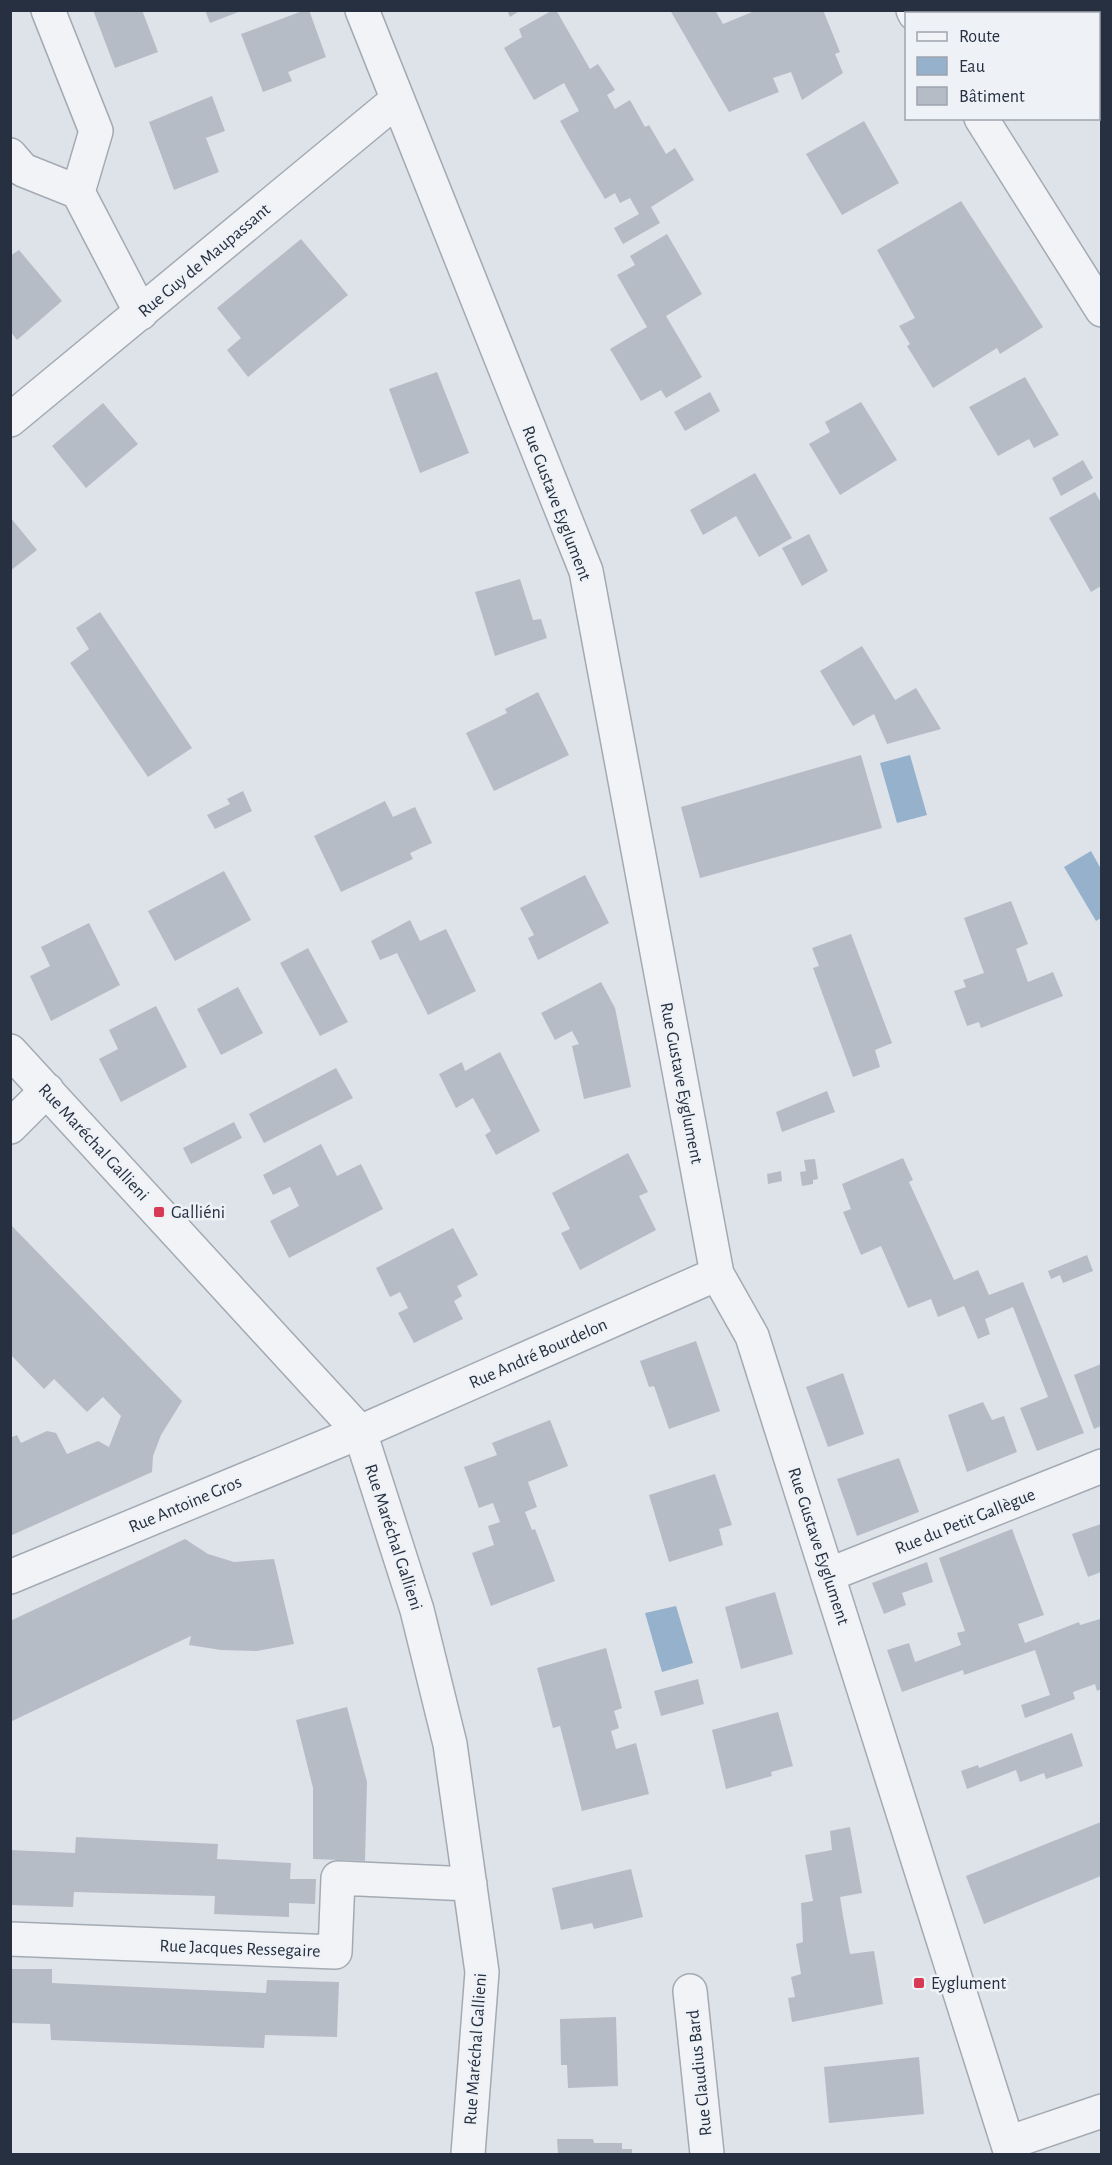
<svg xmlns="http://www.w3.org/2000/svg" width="1112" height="2165" viewBox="0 0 1112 2165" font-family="'Alegreya Sans',sans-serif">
<rect width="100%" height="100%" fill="#dee3e9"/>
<path fill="#96b1cc" d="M 910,755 L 927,815 L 897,823 L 880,763 Z
M 1091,851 L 1101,869 L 1101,918 L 1096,921 L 1064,867 Z
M 676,1606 L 693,1663 L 662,1672 L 645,1613 Z"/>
<path fill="#b5bcc6" d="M 93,10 L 142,10 L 158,52 L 115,68 Z
M 205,10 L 241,10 L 241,11 L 210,23 Z
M 305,10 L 309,10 L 326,57 L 288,72 L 292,81 L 263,92 L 241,34 Z
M 507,10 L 521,10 L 510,17 Z
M 553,10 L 556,10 L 590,69 L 598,64 L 615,90 L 607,95 L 615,109 L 630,100 L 645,127 L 649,125 L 666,154 L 675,148 L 694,180 L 651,207 L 660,223 L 623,244 L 614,228 L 639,214 L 630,198 L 620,203 L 615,193 L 605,199 L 583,162 L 560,121 L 579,111 L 564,83 L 534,100 L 504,48 L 522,37 L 519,29 Z
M 670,10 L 715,10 L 723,24 L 757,10 L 823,10 L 840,52 L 835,54 L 843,73 L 802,100 L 791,72 L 773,78 L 779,92 L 729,112 Z
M 212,96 L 225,131 L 206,138 L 219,172 L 174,190 L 149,122 Z
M 864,121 L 899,183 L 842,215 L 806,154 Z
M 961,201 L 1043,327 L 1000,354 L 997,348 L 933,388 L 907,346 L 910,344 L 899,326 L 915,318 L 877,250 Z
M 667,234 L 702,294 L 666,316 L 702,377 L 666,398 L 661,390 L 641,401 L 610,349 L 647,327 L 617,275 L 635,265 L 630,256 Z
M 301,239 L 348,295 L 248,377 L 227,350 L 241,338 L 217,308 Z
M 19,250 L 62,301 L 17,340 L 10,331 L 10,256 Z
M 437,372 L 469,453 L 420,473 L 389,389 Z
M 1025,377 L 1059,435 L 1034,448 L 1029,439 L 998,456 L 969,407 Z
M 710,392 L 720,411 L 685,431 L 674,412 Z
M 861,402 L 897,460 L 840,495 L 809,444 L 830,432 L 825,422 Z
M 103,403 L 138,444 L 86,488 L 52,446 Z
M 1083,460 L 1093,478 L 1061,496 L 1052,478 Z
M 755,473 L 792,538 L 759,557 L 736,516 L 703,535 L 690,510 Z
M 1095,492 L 1101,503 L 1101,586 L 1091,592 L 1049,518 Z
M 10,517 L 37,550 L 10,571 Z
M 809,534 L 828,571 L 802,586 L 782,548 Z
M 520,579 L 533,620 L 541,619 L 547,638 L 495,656 L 475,592 Z
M 100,612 L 192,748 L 148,777 L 70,663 L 89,649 L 76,628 Z
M 862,646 L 895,700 L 916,688 L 941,729 L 887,744 L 874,714 L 853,726 L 820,671 Z
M 538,692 L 569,755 L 494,791 L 466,733 L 507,713 L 505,709 Z
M 861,755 L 882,828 L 700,878 L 681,807 Z
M 243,791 L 252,811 L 215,829 L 207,815 L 230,804 L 227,799 Z
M 385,801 L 393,817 L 415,807 L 432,843 L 410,853 L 413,859 L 341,892 L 314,836 Z
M 224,871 L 251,920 L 175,961 L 148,911 Z
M 585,875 L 609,923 L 538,960 L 528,938 L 534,935 L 520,908 Z
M 1011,901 L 1028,944 L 1016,949 L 1028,982 L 1053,972 L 1063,996 L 981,1028 L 979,1022 L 967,1026 L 954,991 L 966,987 L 963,980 L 984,973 L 964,918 Z
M 410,920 L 420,941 L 446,929 L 476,991 L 428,1015 L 397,953 L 380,960 L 371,941 Z
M 89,923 L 120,985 L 51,1021 L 30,976 L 50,966 L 41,947 Z
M 851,934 L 892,1043 L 875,1050 L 880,1067 L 853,1077 L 813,968 L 819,966 L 812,948 Z
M 308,948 L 348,1022 L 320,1036 L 280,963 Z
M 601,982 L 615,1008 L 631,1087 L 584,1099 L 572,1046 L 579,1044 L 572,1031 L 555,1040 L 541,1013 Z
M 238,987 L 263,1033 L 221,1055 L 197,1009 Z
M 156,1006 L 187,1067 L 121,1102 L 99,1059 L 118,1049 L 109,1030 Z
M 500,1052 L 540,1131 L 496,1155 L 485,1135 L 491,1131 L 473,1098 L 456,1108 L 439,1074 L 462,1062 L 465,1071 Z
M 336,1068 L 353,1098 L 264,1143 L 249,1114 Z
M 827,1091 L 835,1112 L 782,1132 L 776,1112 Z
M 234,1122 L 242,1138 L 191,1164 L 183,1148 Z
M 321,1144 L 337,1176 L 361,1164 L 383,1209 L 289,1258 L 270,1221 L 299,1206 L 290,1187 L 273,1195 L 263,1175 Z
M 628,1153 L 648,1192 L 639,1196 L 656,1230 L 580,1270 L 561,1233 L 570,1229 L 552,1193 Z
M 903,1158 L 913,1180 L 909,1182 L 954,1280 L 978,1270 L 989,1295 L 1023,1282 L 1084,1433 L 1037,1451 L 1020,1408 L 1048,1397 L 1013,1307 L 985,1319 L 990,1334 L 978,1339 L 964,1306 L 938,1317 L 931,1299 L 908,1308 L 881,1246 L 861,1255 L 843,1212 L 851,1209 L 842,1184 Z
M 815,1159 L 818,1179 L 813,1180 L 813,1184 L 802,1186 L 800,1172 L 806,1171 L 804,1160 Z
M 781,1171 L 782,1181 L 768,1184 L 767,1174 Z
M 10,1224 L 182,1401 L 161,1435 L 153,1456 L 152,1472 L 10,1536 L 10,1438 L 17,1435 L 21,1443 L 47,1431 L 56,1433 L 67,1454 L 98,1441 L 109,1447 L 121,1416 L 103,1397 L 87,1412 L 54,1379 L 44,1389 L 10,1354 Z
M 453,1228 L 478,1275 L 457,1286 L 462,1296 L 454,1301 L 463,1319 L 414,1343 L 398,1313 L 408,1308 L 400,1292 L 390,1297 L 376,1268 Z
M 1087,1255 L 1093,1271 L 1063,1283 L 1060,1275 L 1051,1279 L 1048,1271 Z
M 696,1341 L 720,1411 L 669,1429 L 654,1386 L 649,1387 L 640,1361 Z
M 1101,1364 L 1101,1426 L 1094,1429 L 1074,1375 Z
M 843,1373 L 864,1434 L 828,1447 L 806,1387 Z
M 983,1402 L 992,1420 L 1004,1416 L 1017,1452 L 967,1472 L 948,1415 Z
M 550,1420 L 568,1466 L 528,1482 L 537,1507 L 525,1512 L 532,1530 L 535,1529 L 555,1581 L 491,1606 L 472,1553 L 494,1545 L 488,1526 L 500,1522 L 493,1503 L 479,1508 L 464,1467 L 497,1455 L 492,1443 Z
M 899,1458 L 919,1512 L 857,1536 L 837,1479 Z
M 715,1474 L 732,1525 L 719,1529 L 723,1545 L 669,1562 L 649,1495 Z
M 1101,1524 L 1101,1572 L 1088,1577 L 1072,1534 Z
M 1012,1529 L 1044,1615 L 1018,1624 L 1025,1643 L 1079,1622 L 1080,1625 L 1100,1619 L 1101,1689 L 1097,1691 L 1095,1684 L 1073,1692 L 1075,1699 L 1025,1718 L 1021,1705 L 1050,1695 L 1035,1650 L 964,1675 L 963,1670 L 902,1692 L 887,1650 L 909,1643 L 915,1662 L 961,1645 L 957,1633 L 965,1631 L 939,1558 Z
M 185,1539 L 208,1554 L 234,1562 L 274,1559 L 294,1644 L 257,1651 L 221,1650 L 189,1645 L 191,1636 L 10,1722 L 10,1621 Z
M 927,1562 L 933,1582 L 902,1593 L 906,1605 L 884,1614 L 872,1583 Z
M 775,1592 L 793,1654 L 741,1669 L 725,1607 Z
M 606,1648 L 622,1708 L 614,1711 L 619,1728 L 611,1731 L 616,1749 L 636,1743 L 649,1794 L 582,1811 L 560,1726 L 553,1728 L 537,1668 Z
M 698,1679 L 704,1704 L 661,1716 L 654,1691 Z
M 347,1707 L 367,1782 L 365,1861 L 313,1859 L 313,1788 L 296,1720 Z
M 778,1712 L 793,1766 L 771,1772 L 772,1776 L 726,1789 L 712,1730 Z
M 1072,1733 L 1083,1766 L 1046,1779 L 1044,1773 L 1020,1782 L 1016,1770 L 967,1789 L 961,1771 L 978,1765 L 979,1768 Z
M 1101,1822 L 1101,1876 L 984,1924 L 966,1876 Z
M 850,1827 L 862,1893 L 840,1897 L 843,1916 L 850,1954 L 874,1951 L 883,2004 L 792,2022 L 788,1998 L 795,1997 L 791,1977 L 801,1974 L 796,1944 L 803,1942 L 801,1903 L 813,1901 L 805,1855 L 832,1850 L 830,1831 Z
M 76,1837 L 218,1844 L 217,1859 L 291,1863 L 290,1879 L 316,1879 L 315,1904 L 289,1903 L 289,1917 L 214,1914 L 215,1896 L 74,1892 L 73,1907 L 10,1905 L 10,1850 L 75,1853 Z
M 631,1869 L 643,1917 L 594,1929 L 592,1923 L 561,1930 L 552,1888 Z
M 10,1969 L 52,1969 L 52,1983 L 266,1993 L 267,1980 L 339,1982 L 337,2037 L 265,2035 L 264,2048 L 51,2040 L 50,2024 L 10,2023 Z
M 616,2017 L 618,2086 L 568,2088 L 567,2065 L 561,2065 L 560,2019 Z
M 919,2057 L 924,2114 L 829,2123 L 824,2067 Z
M 557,2139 L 593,2139 L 594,2143 L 622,2143 L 622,2149 L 632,2149 L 632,2154 L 558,2154 Z"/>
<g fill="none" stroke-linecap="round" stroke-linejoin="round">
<g stroke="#a3aab3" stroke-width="36">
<path id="minor" d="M 48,10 L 96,131 L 78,192
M 362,10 L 586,571 L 717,1274 L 752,1336 L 1011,2154
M 913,10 L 915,14
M 981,118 L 1102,310
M 10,155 L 23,170 L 78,192 L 141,313
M 10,420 L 397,100
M 10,1051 L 360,1432 L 417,1610 L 450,1744 L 482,1972 L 468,2154
M 10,1127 L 47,1090
M 828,1575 L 1102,1466
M 10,1577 L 360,1432 L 717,1274
M 10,1939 L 335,1952 L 338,1878 L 470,1884
M 690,1991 L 707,2154
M 1008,2143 L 1102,2111"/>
</g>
<use href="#minor" stroke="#f1f3f7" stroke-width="33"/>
</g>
<g fill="#d83954" stroke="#eef2f6" stroke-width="2">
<rect x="153" y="1206" width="12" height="12" rx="3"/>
<rect x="913" y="1977" width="12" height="12" rx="3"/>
</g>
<g text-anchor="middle" stroke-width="5" stroke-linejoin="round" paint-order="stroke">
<g font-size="18" fill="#263041" stroke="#eef2f6">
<text transform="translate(204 260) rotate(-40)" y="6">Rue Guy de Maupassant</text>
<text transform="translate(557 503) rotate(69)" y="6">Rue Gustave Eyglument</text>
<text transform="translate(682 1083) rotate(79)" y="6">Rue Gustave Eyglument</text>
<text transform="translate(94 1142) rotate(47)" y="6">Rue Maréchal Gallieni</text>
<text transform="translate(538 1353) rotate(-24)" y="6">Rue André Bourdelon</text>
<text transform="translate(185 1504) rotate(-23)" y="6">Rue Antoine Gros</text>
<text transform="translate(965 1521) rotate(-22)" y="6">Rue du Petit Gallègue</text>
<text transform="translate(394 1537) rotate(72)" y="6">Rue Maréchal Gallieni</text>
<text transform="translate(819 1546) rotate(72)" y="6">Rue Gustave Eyglument</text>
<text transform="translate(240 1948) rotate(2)" y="6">Rue Jacques Ressegaire</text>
<text transform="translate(475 2049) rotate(-86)" y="6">Rue Maréchal Gallieni</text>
<text transform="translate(699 2073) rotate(-96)" y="6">Rue Claudius Bard</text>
</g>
<g font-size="18" fill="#263041" stroke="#eef2f6" text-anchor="start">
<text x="171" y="1218">Galliéni</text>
<text x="931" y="1989">Eyglument</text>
</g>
</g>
<rect width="1112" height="2165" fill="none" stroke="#263041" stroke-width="24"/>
<rect x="905" y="12" width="195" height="108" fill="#eef2f6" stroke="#9ea4ae" stroke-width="1.5"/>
<rect x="917" y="32" width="30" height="9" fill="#f1f3f7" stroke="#9ea4ae" stroke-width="1.5"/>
<text x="959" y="42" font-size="18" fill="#263041">Route</text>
<rect x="917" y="57" width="30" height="18" fill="#96b1cc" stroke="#9ea4ae" stroke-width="1.5"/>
<text x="959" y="72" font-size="18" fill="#263041">Eau</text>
<rect x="917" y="87" width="30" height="18" fill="#b5bcc6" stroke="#9ea4ae" stroke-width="1.5"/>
<text x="959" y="102" font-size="18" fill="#263041">Bâtiment</text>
</svg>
